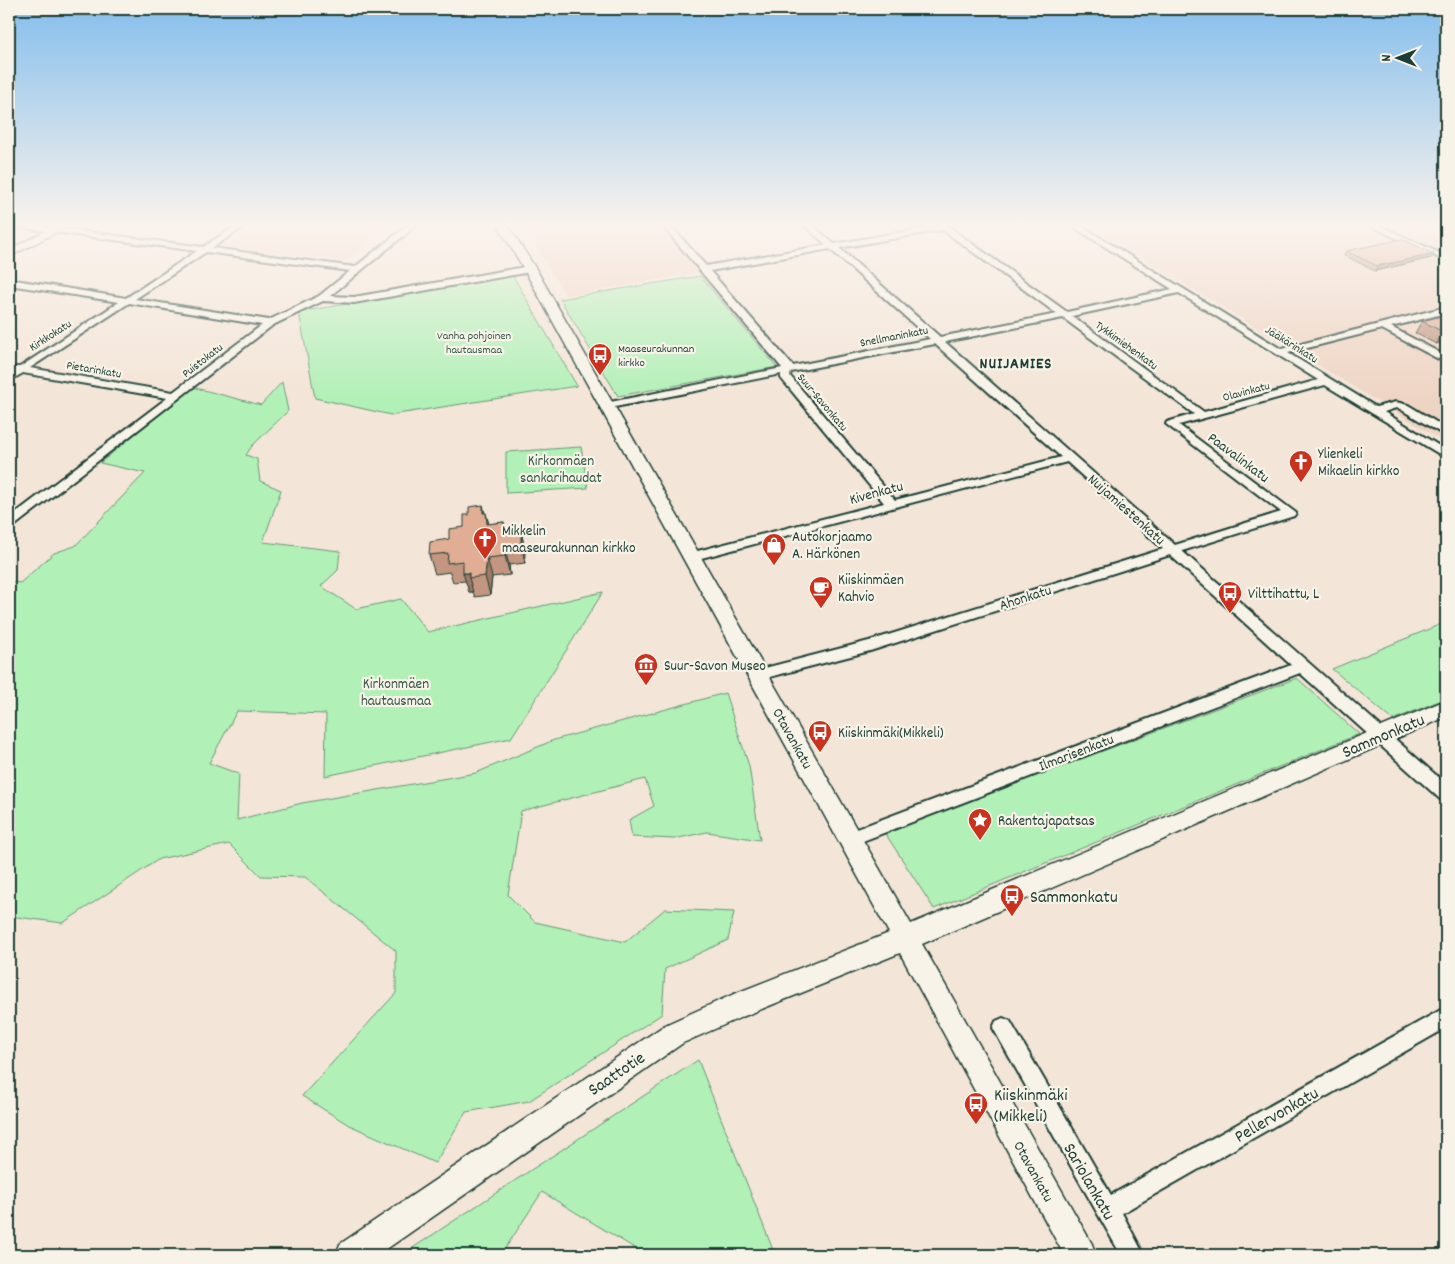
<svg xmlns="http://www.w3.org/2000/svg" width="1455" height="1264" viewBox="0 0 1455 1264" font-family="Dekko,sans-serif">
<rect width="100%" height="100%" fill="#f3e5d7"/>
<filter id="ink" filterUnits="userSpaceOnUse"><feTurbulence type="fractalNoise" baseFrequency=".02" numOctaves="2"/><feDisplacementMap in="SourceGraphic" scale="10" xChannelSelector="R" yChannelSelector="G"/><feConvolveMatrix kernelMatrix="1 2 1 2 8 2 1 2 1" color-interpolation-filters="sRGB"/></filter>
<g filter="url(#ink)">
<path fill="#eed4c3" d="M 258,224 L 392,224 L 345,261 L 225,246 Z
M 523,224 L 657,224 L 698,272 L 566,296 Z
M 1086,224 L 1446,224 L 1446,443 Z"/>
<path fill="#b1f0b7" stroke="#689676" d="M 513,276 L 577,386 L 391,415 L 315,398 L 299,312 Z
M 700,276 L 777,367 L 618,396 L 560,299 Z
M 282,382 L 288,411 L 252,446 L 246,455 L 257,459 L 260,481 L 281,490 L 263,542 L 340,551 L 338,570 L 321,586 L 356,609 L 401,599 L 428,632 L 603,592 L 511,738 L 325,776 L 326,714 L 237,711 L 209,763 L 239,774 L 237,820 L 302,803 L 476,773 L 554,740 L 725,693 L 749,766 L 760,840 L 707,832 L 674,839 L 632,837 L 629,820 L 654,806 L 645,779 L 521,811 L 508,895 L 535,922 L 625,942 L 665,909 L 734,912 L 728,940 L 665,969 L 662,1014 L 529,1101 L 466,1112 L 435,1163 L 349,1125 L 302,1096 L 396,993 L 396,951 L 305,877 L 261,876 L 229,844 L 159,859 L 63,923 L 9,916 L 9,581 L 20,583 L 54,553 L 75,546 L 145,473 L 100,463 L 192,387 L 261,405 Z
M 581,447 L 588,488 L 506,493 L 506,452 Z
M 1446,622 L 1446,698 L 1393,720 L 1332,669 Z
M 1297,678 L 1359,734 L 934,909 L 885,833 Z
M 698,1060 L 775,1255 L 646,1255 L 542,1192 L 501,1255 L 402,1255 Z"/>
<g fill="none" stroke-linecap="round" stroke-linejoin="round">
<g stroke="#1f3d34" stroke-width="4">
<path id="street" d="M 9,224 L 25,224 L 203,247 L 239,224 L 248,224 L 212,248 L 355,267 L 409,224 L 418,224 L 330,296 L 354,297 L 530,266 L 534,269 L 530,272 L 354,303 L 323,301 L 273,325 L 13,527 L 9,528 L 9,518 L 167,398 L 23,373 L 9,381 L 9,374 L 13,371 L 11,369 L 12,367 L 20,367 L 119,302 L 9,285 L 9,279 L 126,298 L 197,251 L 9,226 ZM 206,252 L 350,271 L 319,296 L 269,320 L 135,299 ZM 129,303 L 262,325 L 173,392 L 30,368 Z
M 661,224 L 669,224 L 706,266 L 826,245 L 803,224 L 811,224 L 834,244 L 937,226 L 936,224 L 945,224 L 1067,312 L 1172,289 L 1069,224 L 1078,224 L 1281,349 L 1446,307 L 1446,313 L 1391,327 L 1446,356 L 1446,363 L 1382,329 L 1288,353 L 1376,407 L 1396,402 L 1408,405 L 1446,428 L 1446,436 L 1400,409 L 1396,408 L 1384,412 L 1446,450 L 1446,458 L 1325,385 L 1179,425 L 1296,513 L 1294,516 L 1182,551 L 1446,784 L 1446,801 L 1440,799 L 1300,673 L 855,844 L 849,846 L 843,844 L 841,839 L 843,834 L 1291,665 L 1170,555 L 870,651 L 758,680 L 753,679 L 751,675 L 753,671 L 869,641 L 1163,549 L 1067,462 L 690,561 L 686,560 L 684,557 L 686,554 L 884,503 L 781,378 L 781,374 L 605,409 L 601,408 L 600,406 L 605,403 L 782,368 ZM 943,230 L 1057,314 L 940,337 L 839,248 ZM 830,249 L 930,339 L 793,366 L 710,271 ZM 1179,293 L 1318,380 L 1204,412 L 1072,316 ZM 1063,318 L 1194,414 L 1167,422 L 1166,424 L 1281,512 L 1175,545 L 945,342 ZM 935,344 L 1061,457 L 895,500 L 790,376 L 791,372 Z
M 1366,224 L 1376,224 L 1446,256 L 1446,261 Z
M 1446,1007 L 1446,1028 L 1122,1213 L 1144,1255 L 1121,1255 L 993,1028 L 996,1021 L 1003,1018 L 1010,1021 L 1111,1195 Z"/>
</g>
<g stroke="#1f3d34" stroke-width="3">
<path id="secondary" d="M 59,224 L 72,224 L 9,257 L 9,250 Z
M 497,224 L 507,224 L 536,269 L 911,924 L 1446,700 L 1446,717 L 922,944 L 1092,1244 L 1096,1255 L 1064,1255 L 900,953 L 742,1017 L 683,1043 L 378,1255 L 336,1255 L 340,1244 L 665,1025 L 734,994 L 889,933 L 524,269 Z"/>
</g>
<use href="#street" fill="#f7f3e8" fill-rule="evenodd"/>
<use href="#secondary" fill="#f7f3e8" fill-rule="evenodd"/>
</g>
<path fill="#c29680" stroke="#1f3d34" d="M 1346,251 L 1431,258 L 1375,271 L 1344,255 Z
M 1446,315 L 1446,341 L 1436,344 L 1415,333 L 1422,321 Z
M 485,513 L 489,524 L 504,522 L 506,532 L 521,531 L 525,550 L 525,563 L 509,565 L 510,575 L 492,577 L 490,595 L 475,597 L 473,592 L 469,592 L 466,581 L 453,582 L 450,572 L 435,574 L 429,555 L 464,527 L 469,515 Z"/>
<path fill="#9e7a68" stroke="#1f3d34" d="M 1434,254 L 1431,258 L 1375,271 L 1377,266 Z
M 1446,331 L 1446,341 L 1436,344 L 1443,332 Z
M 483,505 L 486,517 L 486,513 L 491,532 L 491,543 L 483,513 Z
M 521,531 L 525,550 L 525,563 L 521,544 Z
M 504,546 L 509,565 L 510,575 L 505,556 Z
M 487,558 L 492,577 L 490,595 L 485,576 Z
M 463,573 L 469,573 L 469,578 L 473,592 L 469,592 Z"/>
<path fill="#e1ae95" stroke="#1f3d34" d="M 1402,239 L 1434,254 L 1377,266 L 1346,251 Z
M 1446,315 L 1446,331 L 1443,332 L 1422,321 Z
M 483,505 L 483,513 L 486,513 L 487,524 L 504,522 L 504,533 L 521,531 L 521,544 L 504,546 L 505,556 L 487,558 L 485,576 L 469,578 L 469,573 L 463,573 L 463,561 L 447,563 L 448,553 L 429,555 L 430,542 L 449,539 L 449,529 L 464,527 L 464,515 L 469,515 L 469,507 Z"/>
</g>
<linearGradient id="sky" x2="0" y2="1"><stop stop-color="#85beec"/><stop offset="0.56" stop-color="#faf3ed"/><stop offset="1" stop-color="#faf3ed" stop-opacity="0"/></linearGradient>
<rect width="1455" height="401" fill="url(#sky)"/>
<defs>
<g id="bus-pin" transform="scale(1.25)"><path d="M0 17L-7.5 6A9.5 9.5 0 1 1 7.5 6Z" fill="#c8321e" stroke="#f7f3e8"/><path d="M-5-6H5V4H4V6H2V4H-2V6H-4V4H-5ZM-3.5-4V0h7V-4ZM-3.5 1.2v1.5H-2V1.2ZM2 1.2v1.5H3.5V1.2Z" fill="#fff"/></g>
<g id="church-pin" transform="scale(1.25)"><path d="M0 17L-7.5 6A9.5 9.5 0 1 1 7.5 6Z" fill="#c8321e" stroke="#f7f3e8"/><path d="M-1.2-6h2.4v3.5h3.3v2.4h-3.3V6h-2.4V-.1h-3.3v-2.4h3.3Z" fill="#fff"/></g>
<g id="shop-pin" transform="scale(1.25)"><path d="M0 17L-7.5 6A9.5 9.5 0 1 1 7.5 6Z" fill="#c8321e" stroke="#f7f3e8"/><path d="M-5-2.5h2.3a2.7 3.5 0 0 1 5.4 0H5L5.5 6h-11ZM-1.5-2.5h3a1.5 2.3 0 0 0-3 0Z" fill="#fff"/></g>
<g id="cafe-pin" transform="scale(1.25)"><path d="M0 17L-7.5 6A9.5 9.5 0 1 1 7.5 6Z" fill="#c8321e" stroke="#f7f3e8"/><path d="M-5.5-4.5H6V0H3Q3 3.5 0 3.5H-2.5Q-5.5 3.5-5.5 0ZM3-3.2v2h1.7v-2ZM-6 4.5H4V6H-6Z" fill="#fff"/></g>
<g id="museum-pin" transform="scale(1.25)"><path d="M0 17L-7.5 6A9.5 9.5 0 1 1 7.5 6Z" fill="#c8321e" stroke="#f7f3e8"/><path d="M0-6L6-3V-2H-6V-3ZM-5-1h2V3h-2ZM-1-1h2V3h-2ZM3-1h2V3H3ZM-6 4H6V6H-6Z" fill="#fff"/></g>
<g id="sight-pin" transform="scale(1.25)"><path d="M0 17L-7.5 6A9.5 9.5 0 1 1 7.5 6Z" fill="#c8321e" stroke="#f7f3e8"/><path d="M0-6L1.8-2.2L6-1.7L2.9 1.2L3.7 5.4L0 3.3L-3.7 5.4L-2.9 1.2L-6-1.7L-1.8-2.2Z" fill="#fff"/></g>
</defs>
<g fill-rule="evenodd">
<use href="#bus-pin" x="600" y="355"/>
<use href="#church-pin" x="1301" y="462"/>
<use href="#church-pin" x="485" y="539"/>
<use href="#shop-pin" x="774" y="545"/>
<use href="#cafe-pin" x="821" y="588"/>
<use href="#bus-pin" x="1230" y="593"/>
<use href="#museum-pin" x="646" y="665"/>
<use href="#bus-pin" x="820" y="732"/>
<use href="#sight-pin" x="980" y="820"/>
<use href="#bus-pin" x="1012" y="896"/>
<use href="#bus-pin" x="976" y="1104"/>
</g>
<g text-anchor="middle" stroke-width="4.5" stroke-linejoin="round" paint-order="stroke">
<g font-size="12" fill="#1f3d34" stroke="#f7f3e8">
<text transform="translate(50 335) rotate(-33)" y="4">Kirkkokatu</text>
<text transform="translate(894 336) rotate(-11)" y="4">Snellmaninkatu</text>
<text transform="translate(1292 344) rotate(32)" y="4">Jääkärinkatu</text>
<text transform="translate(1127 345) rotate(36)" y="4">Tykkimiehenkatu</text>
<text transform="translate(202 360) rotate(-38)" y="4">Puistokatu</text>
<text transform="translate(94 369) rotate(10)" y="4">Pietarinkatu</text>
<text transform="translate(1246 391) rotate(-15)" y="4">Olavinkatu</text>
<text transform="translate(823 402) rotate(50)" y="4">Suur-Savonkatu</text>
</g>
<g font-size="12" fill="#355848" stroke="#f7f3e8">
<text x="474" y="339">Vanha pohjoinen<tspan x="474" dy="14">hautausmaa</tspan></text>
</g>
<g font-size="12" fill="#1f3d34" stroke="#f7f3e8" text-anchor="start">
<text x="618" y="352">Maaseurakunnan<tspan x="618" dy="14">kirkko</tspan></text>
</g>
<g font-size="15" fill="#1f3d34" stroke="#f7f3e8" text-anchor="start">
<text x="1318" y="458">Ylienkeli<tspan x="1318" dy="17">Mikaelin kirkko</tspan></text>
<text x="502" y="535">Mikkelin<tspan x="502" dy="17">maaseurakunnan kirkko</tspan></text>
<text x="792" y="541">Autokorjaamo<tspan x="792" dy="17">A. Härkönen</tspan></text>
<text x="838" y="584">Kiiskinmäen<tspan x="838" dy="17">Kahvio</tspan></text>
<text x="1248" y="598">Vilttihattu, L</text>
<text x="664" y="670">Suur-Savon Museo</text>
<text x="838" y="737">Kiiskinmäki(Mikkeli)</text>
<text x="998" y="825">Rakentajapatsas</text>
</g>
<g font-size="15" fill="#1f3d34" stroke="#f7f3e8">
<text transform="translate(1239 457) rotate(37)" y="5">Paavalinkatu</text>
<text transform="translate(876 492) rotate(-15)" y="5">Kivenkatu</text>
<text transform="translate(1127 509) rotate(42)" y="5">Nuijamiestenkatu</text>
<text transform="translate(1025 597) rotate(-18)" y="5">Ahonkatu</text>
<text transform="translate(793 738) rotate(61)" y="5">Otavankatu</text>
<text transform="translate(1076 752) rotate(-21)" y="5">Ilmarisenkatu</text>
<text transform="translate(1034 1171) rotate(61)" y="5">Otavankatu</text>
</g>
<g font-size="15" fill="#355848" stroke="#f7f3e8">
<text x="561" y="465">Kirkonmäen<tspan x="561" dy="17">sankarihaudat</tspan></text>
<text x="396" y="688">Kirkonmäen<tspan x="396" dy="17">hautausmaa</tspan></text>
</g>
<g font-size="16" font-weight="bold" letter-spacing="1" fill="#1f3d34" stroke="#f7f3e8">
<text x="1016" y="368">NUIJAMIES</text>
</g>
<g font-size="18" fill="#1f3d34" stroke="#f7f3e8">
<text transform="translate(1383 735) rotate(-23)" y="6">Sammonkatu</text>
<text transform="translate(616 1073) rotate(-34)" y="6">Saattotie</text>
<text transform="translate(1276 1114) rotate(-30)" y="6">Pellervonkatu</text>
<text transform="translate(1090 1181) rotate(60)" y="6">Sariolankatu</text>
</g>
<g font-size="18" fill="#1f3d34" stroke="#f7f3e8" text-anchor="start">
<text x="1030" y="902">Sammonkatu</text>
<text x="994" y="1100">Kiiskinmäki<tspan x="994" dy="21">(Mikkeli)</tspan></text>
</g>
</g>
<rect width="1455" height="1264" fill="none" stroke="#f7f3e8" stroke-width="30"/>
<rect x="15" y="15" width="1425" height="1234" fill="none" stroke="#1f3d34" stroke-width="2" filter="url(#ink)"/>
<g transform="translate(1398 58) rotate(270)" stroke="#f7f3e8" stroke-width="4" paint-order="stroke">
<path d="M0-4L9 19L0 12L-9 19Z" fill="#1f3d34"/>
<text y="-8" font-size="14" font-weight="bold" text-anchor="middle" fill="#1f3d34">N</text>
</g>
</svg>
